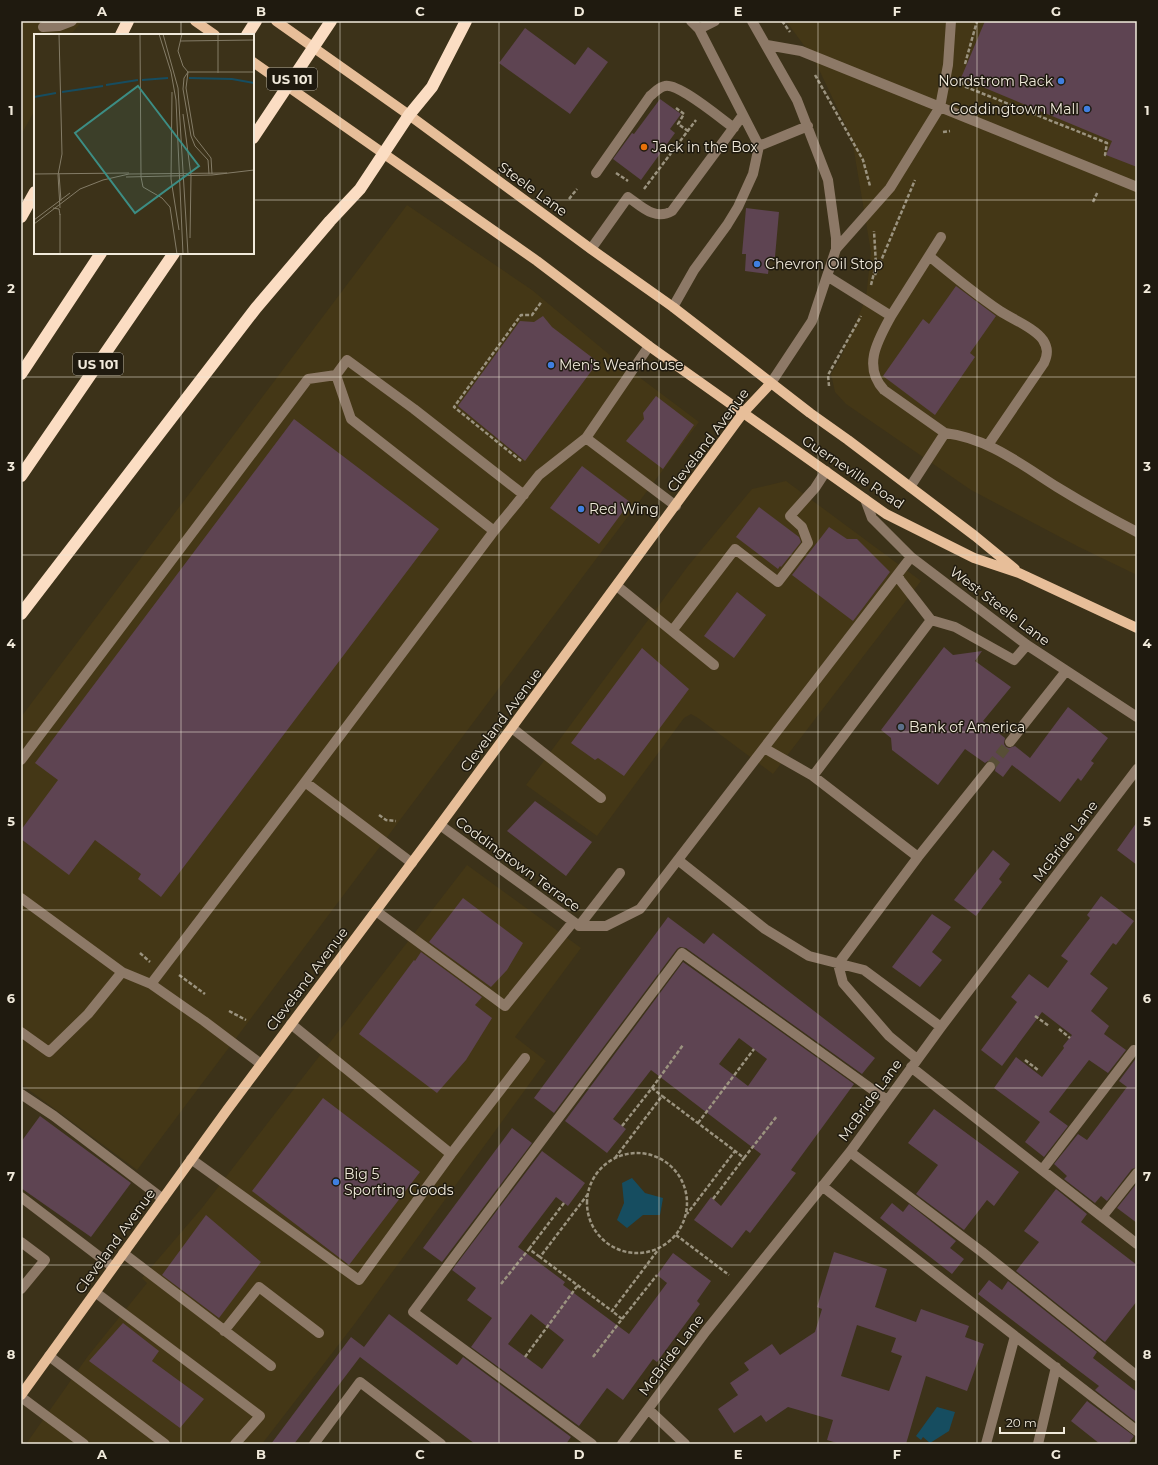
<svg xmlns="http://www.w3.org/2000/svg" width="1158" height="1465" viewBox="0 0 1158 1465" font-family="Montserrat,sans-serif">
<rect width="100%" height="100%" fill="#3c3219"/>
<path fill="#443716" d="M 21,21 L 82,21 L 73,32 L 58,35 L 35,35 L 35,110 L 21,135 Z
M 786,21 L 1137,21 L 1137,575 L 1079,547 L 971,490 L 846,404 L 835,392 L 831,374 L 841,357 L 866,298 L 871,252 L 852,139 L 814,59 Z
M 407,205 L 532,290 L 611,356 L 699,422 L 137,1170 L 21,1084 L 21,717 Z
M 786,481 L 921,581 L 773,774 L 698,718 L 691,714 L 684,718 L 597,836 L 526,785 L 688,566 L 752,489 Z
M 467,865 L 581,948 L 515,1037 L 546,1061 L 353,1326 L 262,1444 L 26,1444 L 88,1356 L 147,1283 L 142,1278 L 202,1208 Z"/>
<path fill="#164d60" d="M 632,1178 L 645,1193 L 663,1198 L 660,1215 L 643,1215 L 627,1228 L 617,1220 L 624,1203 L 622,1183 Z
M 937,1407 L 955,1412 L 949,1431 L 930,1443 L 923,1437 L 921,1440 L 916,1436 Z"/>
<path fill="#5e4452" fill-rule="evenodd" d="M 985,21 L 1137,21 L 1137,167 L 1106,155 L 1112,141 L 961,78 Z
M 525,28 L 575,65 L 588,47 L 608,62 L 570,114 L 499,63 Z
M 660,99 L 681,114 L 670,129 L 675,133 L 641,180 L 613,159 L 632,133 L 634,134 Z
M 746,208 L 779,212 L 775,257 L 770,257 L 768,274 L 745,271 L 746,254 L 742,254 Z
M 956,286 L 996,316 L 970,353 L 975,357 L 935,415 L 883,376 L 923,319 L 929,324 Z
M 543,316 L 552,327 L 598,362 L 525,461 L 458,406 L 520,321 L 534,322 Z
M 656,396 L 694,425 L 663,469 L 626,441 L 644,419 L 643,413 Z
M 294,419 L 439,529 L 161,897 L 138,879 L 141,874 L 95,840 L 69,875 L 21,839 L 21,830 L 58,780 L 35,763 Z
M 582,466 L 630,502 L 599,544 L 550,508 Z
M 759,507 L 799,537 L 801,542 L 781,567 L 780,566 L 778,569 L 736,537 Z
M 829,527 L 847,539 L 857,539 L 890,572 L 853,621 L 792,575 Z
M 737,592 L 766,615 L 734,658 L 704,636 Z
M 944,647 L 953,655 L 982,651 L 975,661 L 1011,687 L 983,721 L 1005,738 L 1004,744 L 1006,747 L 1009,748 L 1015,746 L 1030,758 L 1068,707 L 1108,738 L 1091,761 L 1094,763 L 1081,781 L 1078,778 L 1060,802 L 1012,765 L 1003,777 L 995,771 L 996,765 L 994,762 L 988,761 L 985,763 L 965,749 L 938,785 L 892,750 L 891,738 L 881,730 Z
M 642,648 L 689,689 L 624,776 L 598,758 L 595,760 L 571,743 Z
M 535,801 L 592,842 L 566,876 L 507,831 Z
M 1137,822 L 1137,865 L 1117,850 Z
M 993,850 L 1010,864 L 999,879 L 1002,882 L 976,916 L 954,900 Z
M 1101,896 L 1134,921 L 1116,945 L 1113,943 L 1090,974 L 1108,988 L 1091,1011 L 1109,1026 L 1104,1034 L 1126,1050 L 1108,1073 L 1089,1060 L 1049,1112 L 1068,1126 L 1044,1157 L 1025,1142 L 1040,1122 L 994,1088 L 1016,1057 L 1042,1077 L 1064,1048 L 1063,1046 L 1072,1035 L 1042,1012 L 1002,1066 L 981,1050 L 1017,1002 L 1011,997 L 1029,974 L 1048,988 L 1068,961 L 1061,956 L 1090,918 L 1087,915 Z
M 463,898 L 523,943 L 507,970 L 491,987 L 429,942 Z
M 932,914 L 951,927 L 932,952 L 942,960 L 920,987 L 892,967 Z
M 668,917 L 704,944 L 713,933 L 875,1058 L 862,1074 L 686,948 L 680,947 L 677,949 L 554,1113 L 534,1098 Z
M 421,952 L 482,997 L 475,1005 L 492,1018 L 466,1060 L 437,1093 L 359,1034 L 414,960 L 415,961 Z
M 683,962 L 854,1084 L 791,1170 L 796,1173 L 750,1233 L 746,1230 L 732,1248 L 694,1220 L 711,1197 L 721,1206 L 761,1154 L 651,1070 L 613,1119 L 626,1129 L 607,1153 L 565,1121 ZM 739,1038 L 767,1059 L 748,1086 L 719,1064 Z
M 1137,1057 L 1137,1167 L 1132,1169 L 1107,1201 L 1101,1196 L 1095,1203 L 1064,1179 L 1067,1176 L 1054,1164 L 1078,1134 L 1087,1140 L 1127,1087 L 1119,1081 Z
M 323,1098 L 420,1172 L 349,1265 L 252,1191 Z
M 934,1109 L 1019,1172 L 994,1206 L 987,1200 L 964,1230 L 916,1194 L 938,1165 L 908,1143 Z
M 40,1116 L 131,1183 L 91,1237 L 21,1188 L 21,1142 Z
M 512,1128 L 532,1143 L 442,1262 L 423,1248 Z
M 542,1151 L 585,1183 L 568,1206 L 556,1197 L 518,1247 L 565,1282 L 563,1285 L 629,1334 L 667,1283 L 657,1275 L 673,1253 L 711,1281 L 697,1301 L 700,1304 L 657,1362 L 653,1359 L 623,1400 L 607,1388 L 579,1426 L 471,1347 L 492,1318 L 467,1300 L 476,1288 L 452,1270 ZM 531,1314 L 564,1340 L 542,1369 L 508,1344 Z
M 1137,1183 L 1137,1223 L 1117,1208 Z
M 1056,1189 L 1087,1214 L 1081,1222 L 1137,1265 L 1137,1301 L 1105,1342 L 1016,1271 L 1039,1242 L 1024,1231 Z
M 892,1203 L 903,1212 L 909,1204 L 956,1241 L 950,1248 L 964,1259 L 952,1274 L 880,1218 Z
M 206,1215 L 261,1262 L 219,1318 L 162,1275 Z
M 834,1252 L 887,1269 L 875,1307 L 916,1322 L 921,1309 L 969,1326 L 965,1337 L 984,1344 L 967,1391 L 926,1376 L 906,1444 L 840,1444 L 827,1440 L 833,1420 L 788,1407 L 766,1422 L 761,1415 L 734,1433 L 718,1409 L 738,1395 L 730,1383 L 749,1370 L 744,1363 L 772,1344 L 780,1355 L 815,1332 L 822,1309 L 817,1307 ZM 857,1325 L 896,1338 L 891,1352 L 902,1356 L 889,1391 L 841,1376 Z
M 989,1280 L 1002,1290 L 1008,1281 L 1097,1352 L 1093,1358 L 1137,1392 L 1137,1423 L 1095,1390 L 1099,1386 L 978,1294 Z
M 389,1314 L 457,1365 L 463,1357 L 571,1437 L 566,1444 L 475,1444 L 360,1357 L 294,1444 L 271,1444 L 351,1337 L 364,1347 Z
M 123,1323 L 159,1351 L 152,1361 L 204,1399 L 180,1428 L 89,1361 Z
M 1087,1401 L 1134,1436 L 1128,1444 L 1100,1444 L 1071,1421 Z"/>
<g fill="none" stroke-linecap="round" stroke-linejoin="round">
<path stroke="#574e36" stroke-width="10" stroke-dasharray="10 5" stroke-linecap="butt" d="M 990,767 L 1010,742"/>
<path stroke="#9b937f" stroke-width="2.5" stroke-dasharray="4 2" stroke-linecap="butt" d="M 782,21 L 790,32
M 965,64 L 977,21
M 815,75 L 863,160 L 870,186
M 961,82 L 966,87 L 1107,143 L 1105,155 L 1107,156
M 676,108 L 684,114 L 678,124 L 688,131
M 943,132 L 950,131
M 616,173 L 628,181
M 644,189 L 696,120
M 569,199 L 577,189
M 1093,202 L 1098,191
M 875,275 L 915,180
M 871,285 L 876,265 L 874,231
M 829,386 L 828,375 L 861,316
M 521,461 L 454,407 L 521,315 L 532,315 L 542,301
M 379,815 L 386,820 L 396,821
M 140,953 L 150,962
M 179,975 L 205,994
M 229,1011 L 246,1020
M 1035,1016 L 1049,1026
M 1059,1029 L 1070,1038
M 1025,1060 L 1038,1070
M 652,1088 L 683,1045
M 698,1123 L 754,1049
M 622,1126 L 652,1088 L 662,1096
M587 1203a50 50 0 1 1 100 0a50 50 0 1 1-100 0Z
M 615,1158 L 662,1096 L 735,1151 L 687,1214
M 744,1158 L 777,1116
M 588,1194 L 540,1257 L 612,1311 L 658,1250
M 713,1199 L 744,1158 L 735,1151
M 676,1235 L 729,1275
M 529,1249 L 564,1203
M 501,1284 L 529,1249 L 540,1257
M 622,1319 L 657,1275
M 525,1357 L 578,1285
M 593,1357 L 622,1319 L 612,1311"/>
<path stroke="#8d7967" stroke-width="10" d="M 752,21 L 797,100 L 828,180 L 836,238 L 836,249 L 812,321 L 771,383
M 951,21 L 948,65 L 940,107 L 1137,187
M 43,27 L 59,26 L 72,21
M 699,29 L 715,21
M 767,45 L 801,51 L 940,107 L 890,188 L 836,249
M 759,146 L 808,126
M 596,173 L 650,96 C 655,92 659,87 665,86 C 679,83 721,119 734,128
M 591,249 L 628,197 C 641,206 655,221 672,211 L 743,115
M 929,256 C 952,275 975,294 1000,311 C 1012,319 1035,328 1043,340 C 1048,348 1048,354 1044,363 L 988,445
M 827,276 L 891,316 C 878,340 862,366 884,390 L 945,433
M 673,307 L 694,270 L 727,225 L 738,207 L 753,174 L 759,146 L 699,29 L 691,21
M 891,316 L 941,237
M 649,346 L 586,438 L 676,506
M 910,487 L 945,433 C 988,438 1022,465 1057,487 C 1083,503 1110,518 1137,532
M 865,499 L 872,518 L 911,557 L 1027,645 L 1137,717
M 494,531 L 351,419 L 336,375 L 347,360 L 414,409 L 524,495
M 898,575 L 900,580 L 931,620
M 617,586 L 714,665
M 672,631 L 735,549 L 778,582 L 808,543 L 802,527 L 790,516 L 815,488 L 826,471
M 512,728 L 601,798
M 1010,742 L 1066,671
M 764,748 L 813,776 L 918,857
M 21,760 L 308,379 L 336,375
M 813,776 L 931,620 L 955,627 L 1014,660 L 1027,645
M 305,782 L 412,863
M 440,825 L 578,925
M 678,860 L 765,929 L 809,956 L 864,970 L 941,1027
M 21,898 L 122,972 L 151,984 L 204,1021 L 261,1064
M 376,911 L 505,1006 L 573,922
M 579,926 L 606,926 L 640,909 L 911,557
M 579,926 L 620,873
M 838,964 L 918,857 L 990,767
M 838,964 L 843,983 L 889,1036 L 917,1059
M 151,984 L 305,782 L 494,531 L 517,503 L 539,475 L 586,438
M 291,1024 L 451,1154 L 525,1058
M 21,1032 L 49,1052 L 88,1014 L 122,972
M 911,1067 L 1042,1170 L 1137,1244
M 21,1094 L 54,1116 L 163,1199
M 850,1152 L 982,1252 L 1137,1376
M 191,1159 L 359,1280 L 451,1154
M 1042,1170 L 1134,1050
M 822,1186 L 1137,1431
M 21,1197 L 113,1267
M 1102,1217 L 1137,1173
M 21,1242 L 45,1260 L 21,1289
M 123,1253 L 271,1366
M 95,1292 L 260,1416 L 235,1444
M 224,1331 L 259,1287 L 319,1333
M 49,1356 L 165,1444
M 21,1397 L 84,1444
M 648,1409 L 685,1444
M 314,1444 L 360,1382 L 441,1444
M 592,1444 L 413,1312 L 682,953 L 887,1100
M 622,1444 L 706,1331 L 850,1152 L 941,1027 L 1137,769
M 986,1444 L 1015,1336
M 1038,1444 L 1056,1367"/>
<path stroke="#e7be99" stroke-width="10" d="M 195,21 L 215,35
M 276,21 L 409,115 L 591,249 L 673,307 L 810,413 L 848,440 L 975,536 L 1015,569
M 253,62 L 537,261 L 649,346 L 886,514 L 974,558 L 1019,573 L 1137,628
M 21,1395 L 227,1110 L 440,825 L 743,413 L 771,383"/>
<path stroke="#fbddc3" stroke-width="12" d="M 121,35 L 128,21
M 247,35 L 256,21
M 21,217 L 35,192
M 21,374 L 101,253
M 21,476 L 174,253
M 21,614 L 256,308 L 330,221 L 360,189 L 409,115 L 432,87 L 466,21"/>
<path stroke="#fbddc3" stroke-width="12" d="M 253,138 L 331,21"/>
</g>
<path fill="none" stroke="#f1eadb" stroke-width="1" stroke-opacity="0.55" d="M 181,21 L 181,35M 340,21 L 340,1444M 499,21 L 499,1444M 659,21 L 659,1444M 818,21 L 818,1444M 977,21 L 977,1444M 21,200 L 35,200M 253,200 L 1137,200M 181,253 L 181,1444M 21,377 L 1137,377M 21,555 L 1137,555M 21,732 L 1137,732M 21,910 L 1137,910M 21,1088 L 1137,1088M 21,1265 L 1137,1265"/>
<g fill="#3f7fe0" stroke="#1f1a0f" stroke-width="1.5">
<circle cx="1061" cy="81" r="4"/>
<circle cx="1087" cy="109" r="4"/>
<circle cx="757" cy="264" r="4"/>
<circle cx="551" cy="365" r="4"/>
<circle cx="581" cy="509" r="4"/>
<circle cx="336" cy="1182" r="4"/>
</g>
<circle fill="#e8710a" stroke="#1f1a0f" stroke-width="1.5" cx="644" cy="147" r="4"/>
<circle fill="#5c6f8a" stroke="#1f1a0f" stroke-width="1.5" cx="901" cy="727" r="4"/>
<g text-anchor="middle" stroke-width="3" stroke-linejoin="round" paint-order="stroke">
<g fill="#1f1a0f" stroke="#b2ac9e" stroke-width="1">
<rect x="267" y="68" width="50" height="22" rx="3"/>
<rect x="73" y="353" width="50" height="22" rx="3"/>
</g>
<g font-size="13" font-weight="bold" fill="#f1eadb">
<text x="292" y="84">US 101</text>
<text x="98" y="369">US 101</text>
</g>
<g font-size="14" fill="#f1eadb" stroke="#1f1a0f" text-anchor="start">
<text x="1053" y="86" text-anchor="end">Nordstrom Rack</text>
<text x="1079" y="114" text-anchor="end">Coddingtown Mall</text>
<text x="652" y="152">Jack in the Box</text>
<text x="765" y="269">Chevron Oil Stop</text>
<text x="559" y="370">Men's Wearhouse</text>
<text x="589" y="514">Red Wing</text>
<text x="909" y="732">Bank of America</text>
<text x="344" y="1179">Big 5<tspan x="344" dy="16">Sporting Goods</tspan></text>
</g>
<g font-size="14" fill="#f1eadb" stroke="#1f1a0f">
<text transform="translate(533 189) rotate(36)" y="5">Steele Lane</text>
<text transform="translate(708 440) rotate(-53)" y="5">Cleveland Avenue</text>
<text transform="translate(853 472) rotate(34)" y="5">Guerneville Road</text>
<text transform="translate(1000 606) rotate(37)" y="5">West Steele Lane</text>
<text transform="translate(501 720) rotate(-53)" y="5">Cleveland Avenue</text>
<text transform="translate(1065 841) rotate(-53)" y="5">McBride Lane</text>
<text transform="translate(518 864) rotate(36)" y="5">Coddingtown Terrace</text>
<text transform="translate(307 979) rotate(-53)" y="5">Cleveland Avenue</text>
<text transform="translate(870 1100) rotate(-54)" y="5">McBride Lane</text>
<text transform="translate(115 1241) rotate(-54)" y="5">Cleveland Avenue</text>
<text transform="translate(671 1355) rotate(-53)" y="5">McBride Lane</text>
</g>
</g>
<g transform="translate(34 34)">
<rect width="220" height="220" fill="#3c3219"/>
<path fill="none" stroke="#164d60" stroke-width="2" d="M 155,44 L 198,45 L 220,49M 108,46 L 134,44M 72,51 L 104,46M 28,58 L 69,52M 0,63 L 22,59"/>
<path fill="none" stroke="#847c67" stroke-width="1" d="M 25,0 L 28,120 L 24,141 L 26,174M 106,0 L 107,143M 125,0 L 137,38 L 142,66 L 149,220M 129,0 L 144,54 L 154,220M 148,0 L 144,17 L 149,32 L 154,38 L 220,38M 146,7 L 220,6M 154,38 L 150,44 L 149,55 L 157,102 L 161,112 L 174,126 L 175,140M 154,38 L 152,54 L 160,102 L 177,124 L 178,140M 184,39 L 184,0M 138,58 L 137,145 L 145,196M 149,80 L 157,142 L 156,204M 0,140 L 95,139M 25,140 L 27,167M 92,143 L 178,141 L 220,136M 107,143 L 109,153 L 128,164 L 136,173 L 143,220M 19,174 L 25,175 L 26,181M 0,186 L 36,159M 0,190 L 46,155 L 69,146 L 95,140 L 193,139M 26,220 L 26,180"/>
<path fill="#3c8d84" fill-opacity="0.15" stroke="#3c8d84" stroke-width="2" d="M 104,52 L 165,132 L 101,179 L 41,99 Z"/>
<rect width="220" height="220" fill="none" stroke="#f1eadb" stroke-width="2"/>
</g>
<rect width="1158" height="1465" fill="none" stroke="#1f1a0f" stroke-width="44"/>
<path d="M1000 1427v6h64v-6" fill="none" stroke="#f1eadb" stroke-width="2"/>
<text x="1006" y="1427" font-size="12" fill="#f1eadb" stroke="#1f1a0f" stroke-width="3" paint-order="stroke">20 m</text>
<rect x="22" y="22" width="1114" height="1421" fill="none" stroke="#f1eadb" stroke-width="1.5"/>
<g font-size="13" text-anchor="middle" font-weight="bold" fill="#f1eadb">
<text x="102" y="16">A</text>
<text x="261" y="16">B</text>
<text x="420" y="16">C</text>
<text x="579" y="16">D</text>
<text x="738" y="16">E</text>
<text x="897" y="16">F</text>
<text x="1056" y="16">G</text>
<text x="11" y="115">1</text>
<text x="1147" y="115">1</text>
<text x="11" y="293">2</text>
<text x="1147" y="293">2</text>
<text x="11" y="471">3</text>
<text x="1147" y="471">3</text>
<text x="11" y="648">4</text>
<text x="1147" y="648">4</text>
<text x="11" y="826">5</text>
<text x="1147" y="826">5</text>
<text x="11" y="1003">6</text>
<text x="1147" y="1003">6</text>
<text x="11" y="1181">7</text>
<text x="1147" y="1181">7</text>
<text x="11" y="1359">8</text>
<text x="1147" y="1359">8</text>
<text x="102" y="1459">A</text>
<text x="261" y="1459">B</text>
<text x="420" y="1459">C</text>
<text x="579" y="1459">D</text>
<text x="738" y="1459">E</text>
<text x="897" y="1459">F</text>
<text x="1056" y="1459">G</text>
</g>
</svg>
